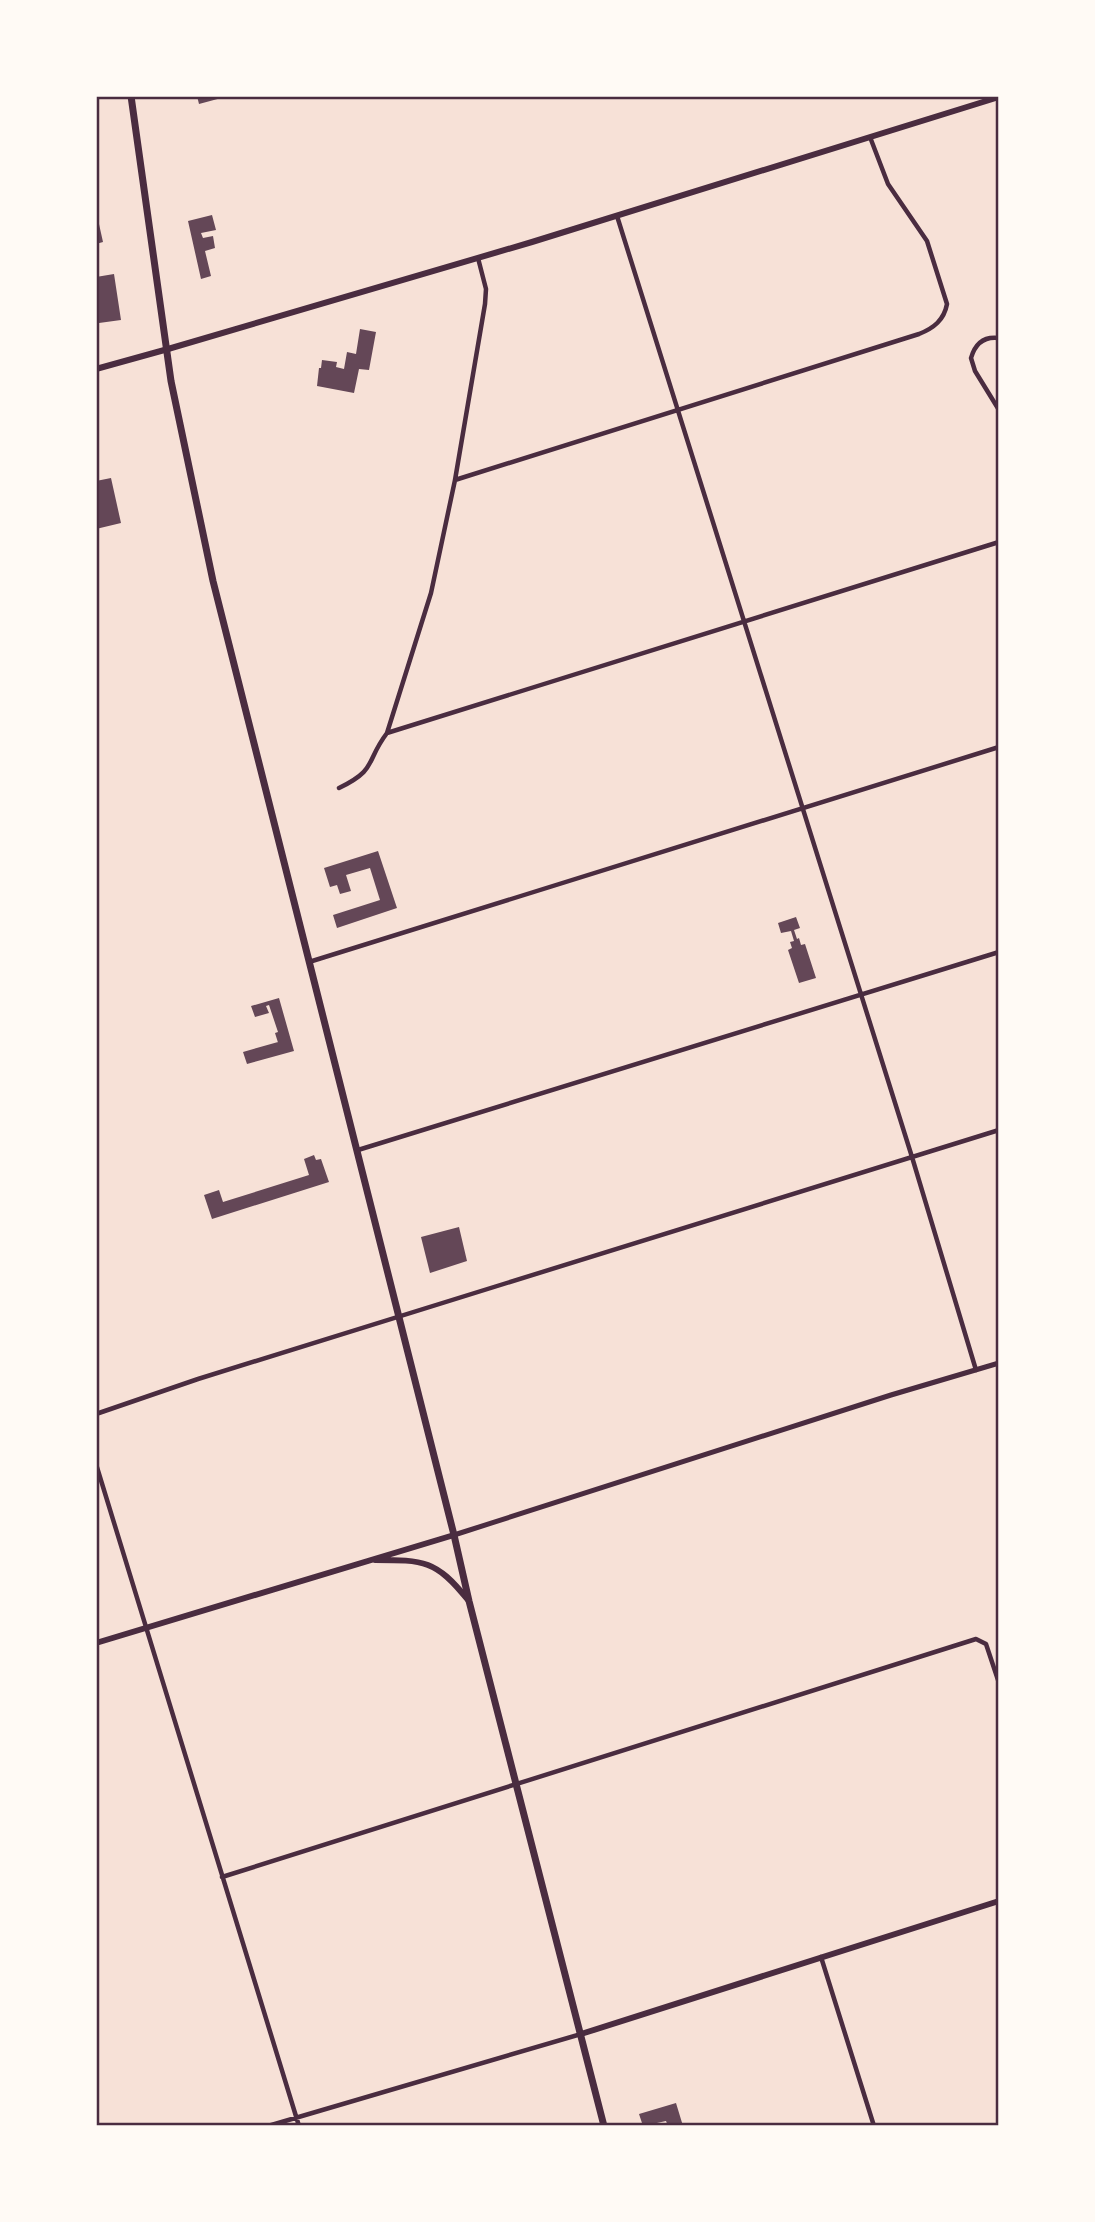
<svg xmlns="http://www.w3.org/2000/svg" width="1095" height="2222" viewBox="0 0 1095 2222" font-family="'DejaVu Sans',sans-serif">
<rect width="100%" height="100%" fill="#f7e1d7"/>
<path fill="#644757" d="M 197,96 L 225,96 L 225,97 L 199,104 Z
M 212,215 L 216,230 L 201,233 L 203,238 L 213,236 L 215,248 L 205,251 L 211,276 L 201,279 L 188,221 Z
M 99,224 L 103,242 L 96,244 L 96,225 Z
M 114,274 L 121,320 L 99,323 L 96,277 Z
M 360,329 L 376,332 L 369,370 L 359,369 L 354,393 L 317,386 L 319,368 L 321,368 L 322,360 L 337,362 L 336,367 L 344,369 L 347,352 L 356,354 Z
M 111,478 L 121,523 L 96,529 L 96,481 Z
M 378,851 L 397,908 L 337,928 L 333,915 L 380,900 L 370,868 L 346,875 L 351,891 L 340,894 L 337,885 L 330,887 L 324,868 Z
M 796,917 L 800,928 L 794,930 L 797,939 L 799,938 L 801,945 L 805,944 L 816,978 L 799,983 L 788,950 L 792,948 L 790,942 L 794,941 L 791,931 L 781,933 L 778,923 Z
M 279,998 L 294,1051 L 247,1064 L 243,1052 L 278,1042 L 280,1049 L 275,1033 L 278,1032 L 269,1005 L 266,1006 L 269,1013 L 255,1017 L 251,1006 Z
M 314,1155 L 316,1160 L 321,1159 L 329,1182 L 212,1219 L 204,1195 L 219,1190 L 223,1202 L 309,1175 L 304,1159 Z
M 459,1227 L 467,1261 L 430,1273 L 421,1237 Z
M 676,2103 L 683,2126 L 668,2126 L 666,2121 L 643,2126 L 639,2114 Z"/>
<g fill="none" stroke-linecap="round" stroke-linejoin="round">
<path stroke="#4a2c40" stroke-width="4.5" d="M 617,216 L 912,1157 L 976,1370
M 999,338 C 984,336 975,344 971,358 L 975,371 L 999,410
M 455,480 L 919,334 C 934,328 944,320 947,304 L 927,241 L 888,184 L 870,137
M 387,733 L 999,542
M 339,788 C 378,769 365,762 387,733 L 431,593 L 455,480 L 485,304 L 486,289 L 478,258
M 309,962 L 999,747
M 358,1150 L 999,952
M 96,1414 L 198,1379 L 999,1130
M 96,1464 L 299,2126
M 222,1877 L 976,1639 L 986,1644 L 999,1683
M 821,1957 L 874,2126
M 268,2126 L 581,2034"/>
<path stroke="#4a2c40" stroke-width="5" d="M 454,1535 L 891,1395 L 999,1363"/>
<path stroke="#4a2c40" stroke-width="6" d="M 168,349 L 532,242 L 999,97
M 375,1560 C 424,1560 436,1560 468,1600
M 96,1643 L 454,1535
M 581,2034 L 999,1901"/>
<path stroke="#4a2c40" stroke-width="6" d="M 96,369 L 168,349"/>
<path stroke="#4a2c40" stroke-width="7" d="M 131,96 L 171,381 L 213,581 L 454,1535 L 469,1601 L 604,2126"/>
</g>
<rect width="1095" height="2222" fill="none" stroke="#fffaf5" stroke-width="196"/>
<rect x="98" y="98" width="899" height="2026" fill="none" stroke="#4a2c40" stroke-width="2.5"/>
</svg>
